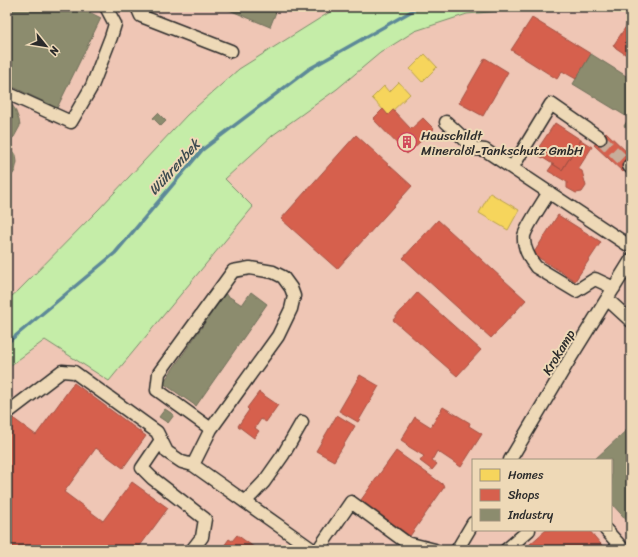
<svg xmlns="http://www.w3.org/2000/svg" width="638" height="557" viewBox="0 0 638 557" font-family="Sriracha,sans-serif">
<rect width="100%" height="100%" fill="#efceb6"/>
<filter id="ink" filterUnits="userSpaceOnUse"><feTurbulence type="fractalNoise" baseFrequency=".025" numOctaves="2"/><feDisplacementMap in="SourceGraphic" scale="8" xChannelSelector="R" yChannelSelector="G"/><feConvolveMatrix kernelMatrix="1 2 1 2 8 2 1 2 1" color-interpolation-filters="sRGB"/></filter>
<g filter="url(#ink)">
<path fill="#efc6b5" fill-rule="evenodd" d="M 7,7 L 631,7 L 631,550 L 7,550 ZM 473,460 L 611,460 L 611,530 L 473,530 Z"/>
<path fill="#c5eda8" stroke="#788c6a" d="M 338,7 L 506,7 L 500,11 L 467,14 L 415,31 L 380,53 L 337,89 L 273,135 L 225,179 L 253,207 L 109,381 L 45,340 L 7,368 L 7,300 L 18,291 L 99,209 L 187,115 L 239,69 Z"/>
<path fill="#f6d55c" stroke="#b9a24d" d="M 425,54 L 437,67 L 422,82 L 410,69 Z
M 399,82 L 410,94 L 388,115 L 372,98 L 384,86 L 389,92 Z
M 490,193 L 519,210 L 508,230 L 479,213 Z"/>
<path fill="#d6604d" stroke="#a35043" d="M 532,18 L 591,54 L 576,79 L 562,71 L 557,79 L 511,50 Z
M 631,19 L 631,58 L 613,46 Z
M 485,58 L 508,72 L 483,116 L 459,103 Z
M 383,109 L 388,115 L 393,110 L 411,129 L 423,118 L 434,129 L 407,154 L 373,119 Z
M 555,123 L 581,140 L 562,170 L 535,153 Z
M 606,132 L 631,156 L 631,164 L 623,172 L 594,145 Z
M 356,135 L 412,186 L 337,269 L 281,219 Z
M 581,140 L 592,147 L 578,169 L 582,171 L 586,186 L 582,192 L 576,193 L 567,188 L 567,182 L 548,171 L 553,164 L 562,170 Z
M 558,215 L 601,242 L 575,281 L 533,254 Z
M 438,220 L 526,300 L 491,338 L 403,258 Z
M 417,293 L 481,350 L 457,376 L 393,320 Z
M 360,375 L 379,386 L 358,422 L 339,411 Z
M 74,383 L 146,436 L 123,468 L 96,448 L 64,492 L 103,521 L 132,482 L 168,508 L 137,550 L 11,550 L 7,547 L 7,420 L 10,416 L 36,435 Z
M 259,392 L 278,405 L 266,422 L 261,419 L 255,428 L 259,431 L 254,438 L 238,426 L 249,410 L 247,408 Z
M 443,407 L 470,423 L 469,426 L 482,434 L 461,467 L 437,451 L 432,460 L 437,464 L 432,470 L 420,461 L 424,456 L 406,445 L 407,444 L 401,440 L 415,417 L 431,427 Z
M 337,415 L 355,426 L 334,461 L 316,451 Z
M 396,451 L 445,486 L 410,536 L 361,500 Z
M 546,530 L 589,530 L 606,550 L 533,550 L 529,545 Z
M 237,535 L 258,550 L 221,550 L 229,539 L 232,541 Z"/>
<path fill="#8c8c6e" stroke="#6f6f5a" d="M 7,7 L 79,7 L 101,18 L 57,108 L 7,84 Z
M 222,7 L 278,7 L 270,27 Z
M 591,54 L 631,79 L 631,131 L 624,126 L 629,118 L 573,84 Z
M 7,103 L 11,104 L 15,109 L 19,120 L 20,126 L 14,137 L 7,141 Z
M 158,113 L 166,121 L 161,126 L 153,118 Z
M 7,145 L 12,149 L 16,155 L 17,162 L 15,171 L 10,178 L 7,180 Z
M 251,292 L 267,304 L 196,406 L 163,383 L 225,294 L 242,305 Z
M 165,409 L 174,415 L 168,423 L 159,417 Z
M 631,426 L 631,525 L 611,503 L 611,460 L 594,460 Z"/>
<g fill="none" stroke-linecap="round" stroke-linejoin="round">
<path stroke="#5d8998" stroke-width="3.5" d="M 7,343 L 115,253 L 202,150 L 309,69 L 419,7"/>
<path stroke="#c8ad9a" stroke-width="12" stroke-dasharray="12 6" stroke-linecap="butt" d="M 600,138 L 629,166"/>
<g stroke="#2b2b2b" stroke-width="15">
<path id="minor" d="M 137,7 L 141,16 L 231,51
M 7,93 L 71,122 L 92,86 L 111,37 L 115,24 L 106,7
M 446,122 L 475,149 L 485,150 L 631,247
M 629,166 L 631,168
M 512,168 L 551,104 L 600,138
M 549,192 C 544,201 526,227 524,236 C 523,246 529,259 536,267 L 576,291 L 595,279 L 614,288
M 607,299 L 631,321
M 7,413 L 62,371 L 74,372 L 157,432 L 167,452 L 182,462 L 193,465 L 313,550
M 161,440 L 142,468 L 152,478 L 205,519 L 202,537 L 192,550
M 510,460 L 571,357 L 631,260
M 193,465 L 211,429 L 278,336 L 291,309 L 294,296 L 291,288 L 283,277 L 273,272 L 250,268 L 233,271 L 159,373 L 157,390 L 211,429
M 245,502 L 264,482 L 283,455 L 302,422
M 606,530 L 624,550
M 318,550 L 351,502 L 407,543 L 435,550
M 457,550 L 473,523
M 506,550 L 529,530"/>
</g>
<use href="#minor" stroke="#eed9b7" stroke-width="12"/>
</g>
</g>
<defs>
<g id="building-ring" transform="scale(1)"><circle r="9.5" fill="#eed9b7" stroke="#d1495b" stroke-width="1.5"/><path d="M-4-6H4V6H1V3H-1V6H-4ZM-2.5-4.3h1.7v1.8h-1.7ZM.8-4.3h1.7v1.8H.8ZM-2.5-1h1.7V.8h-1.7ZM.8-1h1.7V.8H.8Z" fill="#d1495b"/></g>
</defs>
<g fill-rule="evenodd">
<use href="#building-ring" x="407" y="142"/>
</g>
<g text-anchor="middle" stroke-width="4" stroke-linejoin="round" paint-order="stroke">
<g font-size="13" fill="#2b2b2b" stroke="#eed9b7" text-anchor="start">
<text x="421" y="140">Hauschildt<tspan x="421" dy="15">Mineralöl-Tankschutz GmbH</tspan></text>
</g>
<g font-size="13" fill="#2b2b2b" stroke="#eed9b7">
<text transform="translate(558 352) rotate(-59)" y="5">Krokamp</text>
</g>
<g font-size="14" font-style="italic" fill="#3c4a4f" stroke="#eed9b7">
<text transform="translate(174 167) rotate(-48)" y="5">Wührenbek</text>
</g>
</g>
<rect width="638" height="557" fill="none" stroke="#eed9b7" stroke-width="24"/>
<rect x="12" y="12" width="614" height="533" fill="none" stroke="#2b2b2b" stroke-width="1.5" filter="url(#ink)"/>
<rect x="472" y="459" width="140" height="72" fill="#eed9b7" stroke="#a0937f"/>
<rect x="480" y="469" width="20" height="12" fill="#f6d55c" stroke="#a0937f"/>
<text x="508" y="479" font-size="12" fill="#2b2b2b">Homes</text>
<rect x="480" y="489" width="20" height="12" fill="#d6604d" stroke="#a0937f"/>
<text x="508" y="499" font-size="12" fill="#2b2b2b">Shops</text>
<rect x="480" y="509" width="20" height="12" fill="#8c8c6e" stroke="#a0937f"/>
<text x="508" y="519" font-size="12" fill="#2b2b2b">Industry</text>
<g transform="translate(46 46) rotate(120)" stroke="#eed9b7" stroke-width="3" paint-order="stroke">
<path d="M0-3L7 15L0 10L-7 15Z" fill="#2b2b2b"/>
<text y="-6" font-size="11" font-weight="bold" text-anchor="middle" fill="#2b2b2b">N</text>
</g>
</svg>
